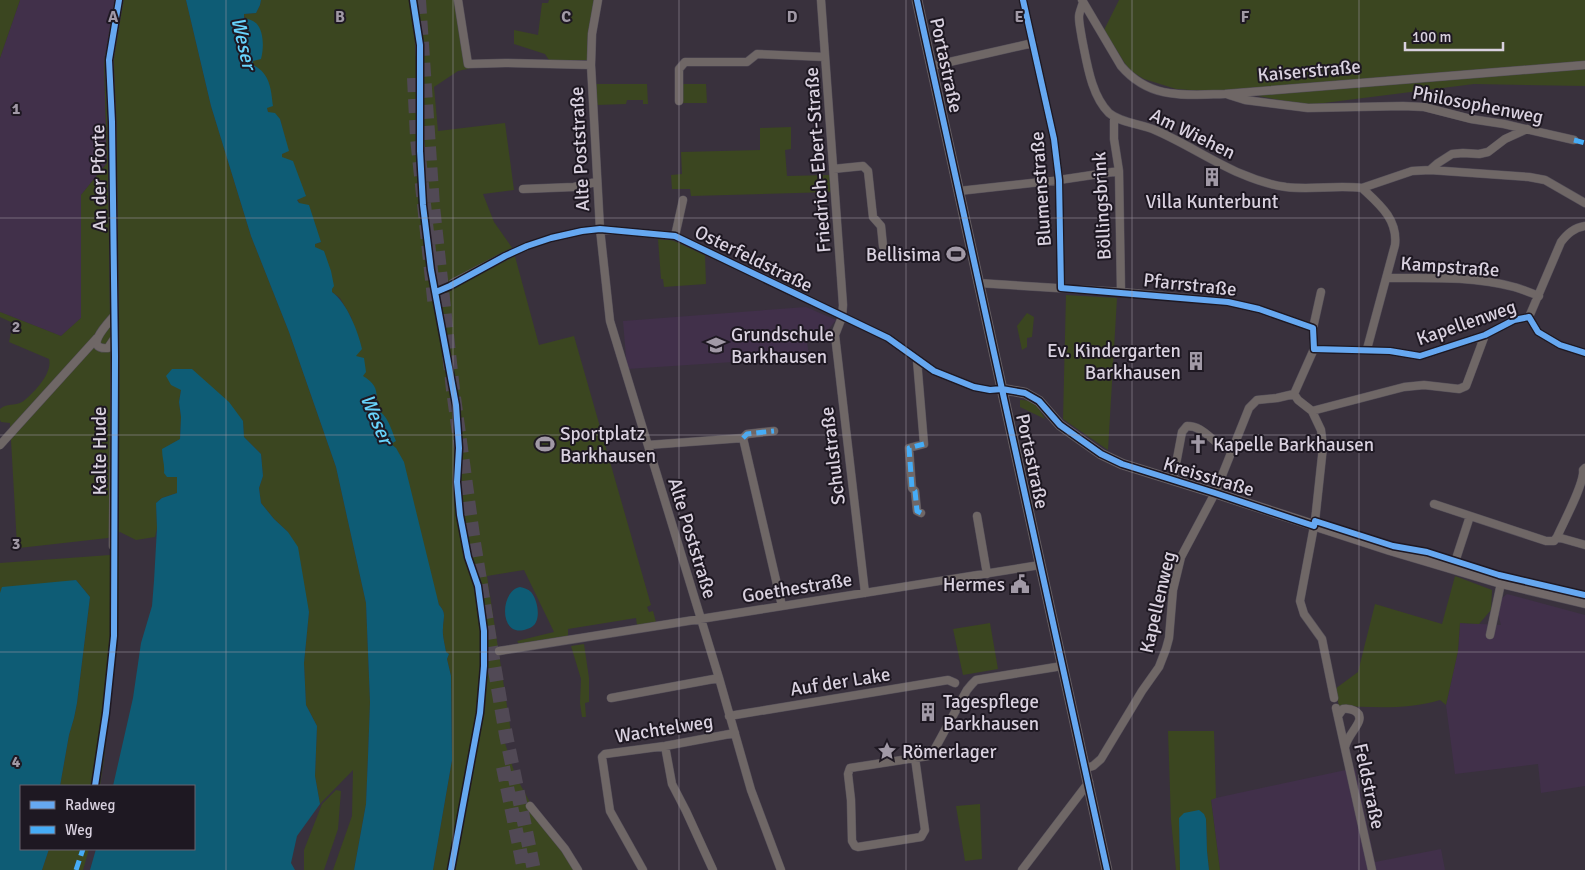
<svg xmlns="http://www.w3.org/2000/svg" width="1585" height="870" viewBox="0 0 1585 870" font-family="Signika,sans-serif">
<rect width="100%" height="100%" fill="#39313d"/>
<path fill="#41304a" d="M 20,0 L 115,0 L 104,62 L 107,163 L 81,195 L 81,318 L 61,336 L 0,312 L 0,58 Z
M 806,307 L 836,320 L 827,331 L 806,333 L 809,357 L 627,369 L 623,321 Z
M 1507,594 L 1585,615 L 1585,786 L 1541,793 L 1538,764 L 1455,774 L 1446,705 L 1458,651 L 1460,623 L 1501,625 L 1498,614 L 1501,599 Z
M 1355,768 L 1375,862 L 1441,849 L 1445,870 L 1220,870 L 1211,799 Z"/>
<path fill="#3b4620" d="M 0,0 L 20,0 L 0,58 Z
M 115,0 L 186,0 L 211,106 L 251,236 L 289,332 L 336,467 L 366,603 L 370,702 L 368,756 L 366,804 L 354,870 L 333,870 L 352,816 L 353,770 L 320,804 L 315,776 L 317,726 L 306,705 L 304,663 L 309,612 L 288,532 L 274,519 L 261,503 L 259,488 L 263,476 L 261,454 L 244,437 L 243,421 L 181,390 L 179,402 L 181,417 L 180,439 L 163,449 C 163,466 164,467 177,477 L 177,493 L 162,498 L 156,503 L 157,528 L 155,537 L 136,540 L 120,532 L 108,538 L 19,548 L 17,545 L 10,423 L 1,422 L 0,420 L 0,409 C 6,403 15,406 22,402 C 33,394 53,373 49,359 L 9,342 L 13,323 L 0,317 L 0,312 L 61,336 L 81,318 L 81,195 L 107,163 L 104,62 Z
M 261,0 L 459,0 L 472,68 L 458,71 L 434,87 L 438,131 L 505,123 L 514,190 L 483,194 L 494,222 L 513,249 L 539,345 L 574,336 L 651,605 L 647,607 L 649,612 L 653,611 L 656,622 L 637,625 L 636,618 L 568,629 L 568,636 L 519,644 L 517,641 L 554,632 L 524,570 L 487,576 L 511,732 L 502,734 L 516,777 L 531,804 L 580,870 L 433,870 L 452,760 L 451,676 L 447,659 L 449,654 L 446,652 C 445,645 442,636 443,628 C 443,617 447,614 439,605 L 391,444 L 376,409 L 355,356 L 354,327 L 351,317 L 340,298 L 332,292 L 315,247 L 315,244 L 321,242 L 297,199 L 305,196 L 282,158 L 282,154 L 288,151 L 280,119 L 268,112 L 253,65 L 244,14 L 256,13 L 260,5 Z
M 549,0 L 594,0 L 588,33 L 587,60 L 549,60 L 545,54 L 514,44 L 514,30 L 538,35 L 542,3 L 548,3 Z
M 1119,0 L 1585,0 L 1585,86 L 1474,84 L 1308,105 L 1225,90 L 1205,91 L 1176,89 L 1144,79 L 1129,70 L 1104,30 Z
M 596,84 L 647,84 L 648,104 L 643,104 L 643,100 L 627,100 L 626,104 L 597,105 Z
M 682,84 L 706,84 L 707,103 L 682,103 Z
M 791,127 L 791,149 L 785,150 L 787,176 L 830,175 L 831,192 L 691,196 L 690,189 L 672,189 L 671,175 L 682,174 L 681,152 L 760,150 L 760,128 Z
M 658,239 L 672,240 L 705,255 L 706,284 L 664,287 L 663,279 L 661,279 Z
M 1066,295 L 1117,298 L 1108,450 L 1063,419 Z
M 1027,313 L 1034,317 L 1032,337 L 1027,338 L 1027,347 L 1022,350 L 1017,326 Z
M 1020,400 C 1034,399 1039,408 1045,419 L 1020,407 Z
M 110,555 L 119,556 L 118,634 L 104,760 L 100,786 L 60,786 L 69,735 L 74,718 L 77,703 L 90,597 L 76,580 L 0,593 L 0,563 Z
M 1455,576 L 1492,590 L 1491,610 L 1479,624 L 1460,623 L 1458,651 L 1446,705 L 1440,700 C 1408,710 1372,707 1339,706 L 1335,689 L 1358,672 L 1375,604 L 1442,624 Z
M 990,623 L 998,669 L 963,675 L 953,629 Z
M 584,644 L 589,678 L 589,702 L 585,703 L 586,717 L 582,717 L 580,703 L 581,679 L 571,646 Z
M 1168,731 L 1214,731 L 1216,798 L 1211,800 L 1220,870 L 1209,870 L 1207,851 L 1206,819 L 1179,818 L 1180,870 L 1176,870 L 1171,820 Z
M 336,790 L 341,791 L 338,829 L 324,870 L 304,870 L 304,850 L 322,804 Z
M 980,804 L 982,859 L 965,861 L 956,806 Z
M 49,849 L 89,849 L 83,870 L 42,870 Z"/>
<path fill="#0e5c75" d="M 186,0 L 261,0 L 260,5 L 256,13 L 244,14 L 244,18 C 248,19 252,20 256,23 C 264,31 264,48 261,59 L 253,61 L 253,65 C 270,73 271,89 273,106 L 267,108 L 268,112 L 275,113 L 280,119 L 289,151 L 282,154 L 282,157 L 293,161 L 306,196 L 297,200 L 299,203 L 309,205 L 321,242 L 315,244 L 315,247 L 324,251 L 331,271 L 334,286 L 332,289 L 332,292 C 347,303 358,331 362,349 L 356,356 L 364,358 L 366,372 L 363,376 C 379,386 377,393 376,409 C 388,415 391,429 396,441 L 391,444 L 396,448 L 404,462 L 439,605 C 447,614 443,617 443,628 C 442,635 445,645 446,652 L 449,654 L 447,659 L 451,676 L 452,760 L 433,870 L 354,870 L 366,804 L 368,756 L 370,702 L 366,603 L 336,467 L 289,332 L 251,236 L 211,106 Z
M 172,369 L 192,369 L 229,402 L 243,421 L 244,437 L 261,454 L 263,476 L 259,488 L 261,503 L 274,519 L 288,532 L 298,547 L 309,612 L 304,663 L 306,705 L 317,726 L 315,776 L 320,804 L 297,836 L 291,863 L 295,870 L 90,870 L 96,849 L 194,849 L 194,786 L 113,786 L 133,698 L 141,643 L 152,606 L 154,581 L 157,528 L 156,503 L 162,498 L 177,493 L 177,477 L 167,477 L 164,473 C 165,465 162,458 162,449 L 180,439 L 181,417 L 179,402 L 181,390 L 171,385 L 166,376 Z
M 76,580 L 90,597 L 77,703 L 74,718 L 69,735 L 60,786 L 21,786 L 21,849 L 49,849 L 42,870 L 0,870 L 0,593 L 2,587 Z
M 520,587 C 524,588 528,589 531,592 C 537,599 540,614 536,622 C 535,625 531,628 527,629 C 499,640 499,591 520,587 Z
M 1199,810 L 1204,814 L 1206,819 L 1207,851 L 1209,870 L 1180,870 L 1179,818 L 1184,813 Z"/>
<g fill="none" stroke-linecap="round" stroke-linejoin="round">
<path stroke="#514955" stroke-width="14" stroke-dasharray="14 7" stroke-linecap="butt" d="M 419,0 L 433,206 L 453,390 L 474,543 L 493,659 L 506,735 L 534,870
M 414,78 L 417,138 L 435,308
M 503,767 L 524,870"/>
<g stroke="#554f59" stroke-width="9">
<path id="street" d="M 458,0 L 468,64 L 505,63 L 591,65
M 598,0 L 592,34 L 591,65 L 600,229 L 610,321 L 719,678 L 751,790 L 781,870
M 821,0 L 843,305 L 842,317 L 835,335 L 865,593
M 1023,0 L 1054,139 L 1059,180 L 1061,288
M 1082,0 L 1121,66 C 1150,100 1185,95 1225,94 L 1585,65
M 1083,2 C 1082,7 1079,12 1079,17 C 1079,24 1081,32 1082,39 C 1087,63 1091,95 1109,113 C 1121,123 1141,124 1155,130 C 1199,149 1237,180 1286,187 C 1311,190 1337,185 1362,188 C 1379,204 1398,219 1395,245 L 1367,349
M 932,66 L 1033,43
M 1229,95 L 1245,100 L 1308,108 L 1403,106 L 1424,107 L 1471,119 L 1504,124 L 1574,140
M 679,101 L 679,69 L 685,62 L 747,62 L 757,54 L 825,57
M 1114,117 L 1114,139 L 1119,171 L 1121,292
M 833,169 L 863,166 L 868,171 L 873,217 L 881,226 L 883,246
M 1430,170 L 1438,163 L 1452,154 L 1463,153 L 1479,154 L 1488,152 L 1505,139 L 1527,129
M 1362,188 L 1412,171 L 1430,170 L 1529,177 L 1545,180 L 1585,203
M 523,189 L 574,187 L 596,182
M 959,191 L 1059,180 L 1119,171
M 675,236 L 683,200
M 1387,278 C 1429,278 1473,276 1514,287 C 1522,289 1531,293 1539,296
M 453,283 L 505,256 L 527,246 L 551,238 L 582,231 L 600,229 L 675,236 L 888,338 L 934,371 L 974,387 L 990,390 L 1002,389
M 978,283 L 1121,292 L 1228,302 L 1259,309 L 1313,328
M 1529,317 L 1561,242 C 1568,233 1574,228 1585,226
M 1529,317 L 1538,332 L 1560,345 L 1585,353
M 114,339 L 108,348 C 82,350 108,323 114,316
M 1314,349 L 1390,351 L 1420,356 L 1485,335 L 1514,320 L 1529,317
M 917,360 L 924,444 L 909,448 L 912,488 L 915,491 L 917,511 L 921,513
M 1294,394 L 1298,400 L 1312,411 L 1404,387 L 1424,385 L 1459,389 L 1466,386 L 1485,335
M 1294,394 L 1314,349 L 1313,328 L 1321,292
M 1312,411 L 1321,430 L 1323,447 L 1315,521 L 1300,601 L 1304,614 L 1322,639 L 1334,698
M 743,438 L 747,434 L 774,431
M 0,445 L 97,338
M 648,445 L 743,438 L 782,606
M 1173,480 L 1182,432 L 1187,426 C 1200,426 1207,435 1216,442 C 1221,445 1226,447 1231,450
M 1434,504 L 1546,541 L 1554,541 L 1557,537 C 1563,523 1585,483 1583,470 L 1585,468
M 977,516 L 987,574
M 1557,537 L 1585,545
M 113,546 L 115,356 L 112,122 L 109,60 L 119,0
M 1453,568 L 1470,516
M 1490,635 L 1501,583
M 499,651 L 1040,565
M 611,698 L 719,678
M 1336,708 L 1372,870
M 729,716 L 948,680 L 955,683
M 1338,716 L 1343,709 C 1350,708 1362,711 1359,721 C 1356,729 1348,736 1345,747
M 665,746 L 672,784 L 686,811 L 713,870
M 915,758 L 925,830 L 921,837 L 858,847 L 855,846 L 852,841 L 851,800 L 848,774 L 850,768 L 928,756 L 932,754 L 967,690 L 972,684 L 976,680 L 1062,666
M 1085,768 L 1093,766 L 1101,759 L 1142,691 L 1159,667 L 1166,649 L 1169,638 L 1173,590 L 1181,557 L 1215,493 L 1249,408 L 1257,400 L 1277,398 L 1294,394
M 530,806 L 565,849 L 578,870
M 643,870 L 610,811 L 602,757 L 605,754 L 665,746 L 735,733
M 1022,870 L 1089,782"/>
</g>
<g stroke="#554f59" stroke-width="11">
<path id="secondary" d="M 917,0 L 1107,870
M 1002,389 L 1025,393 L 1039,401 L 1060,425 L 1101,454 L 1122,464 L 1215,493 L 1390,550 L 1501,583 L 1585,603"/>
</g>
<use href="#street" stroke="#6f6766" stroke-width="8"/>
<use href="#secondary" stroke="#726969" stroke-width="10"/>
<path stroke="#46acf6" stroke-width="5" stroke-dasharray="10 5" stroke-linecap="butt" d="M 1574,140 L 1585,143
M 743,438 L 747,434 L 774,431
M 921,513 L 917,511 L 915,491 L 912,488 L 909,448 L 924,444
M 76,870 L 83,849"/>
<g stroke="#1e1822" stroke-width="9">
<path id="cycleway" d="M 413,0 L 420,45 L 420,151 L 423,205 L 431,270 L 456,405 L 459,448 L 457,482 L 460,515 L 468,557 L 478,586 L 484,631 L 484,666 L 480,713 L 451,870
M 917,0 L 1107,870
M 1023,0 L 1054,139 L 1059,180 L 1061,288 L 1228,302 L 1259,309 L 1313,328 L 1314,349 L 1390,351 L 1420,356 L 1485,335 L 1514,320 L 1529,317 L 1538,332 L 1560,345 L 1585,353
M 436,292 L 450,286 L 505,256 L 527,246 L 551,238 L 582,231 L 600,229 L 675,236 L 888,338 L 934,371 L 974,387 L 990,390 L 1002,389 L 1025,393 L 1039,401 L 1060,425 L 1101,454 L 1122,464 L 1215,493 L 1314,526 L 1315,521 L 1393,546 L 1427,552 L 1499,575 L 1585,595
M 95,786 L 106,713 L 114,636 L 115,356 L 112,122 L 109,60 L 119,0"/>
</g>
<use href="#cycleway" stroke="#66a8f1" stroke-width="6"/>
</g>
<path fill="none" stroke="#a199a6" stroke-width="1" stroke-opacity="0.55" d="M 226,0 L 226,870M 453,0 L 453,870M 679,0 L 679,870M 906,0 L 906,870M 1132,0 L 1132,870M 1359,0 L 1359,870M 0,218 L 1585,218M 0,435 L 1585,435M 0,652 L 1585,652"/>
<defs>
<g id="building-bare" transform="scale(1.5)"><path d="M-4-6H4V6H1V3H-1V6H-4ZM-2.5-4.3h1.7v1.8h-1.7ZM.8-4.3h1.7v1.8H.8ZM-2.5-1h1.7V.8h-1.7ZM.8-1h1.7V.8H.8Z" fill="#a199a6" stroke="#1e1822" stroke-width="2.5" paint-order="stroke"/></g>
<g id="stadium-bare" transform="scale(1.5)"><path d="M0-5a6.5 5 0 1 0 0 10a6.5 5 0 1 0 0-10ZM-3.5-1.8h7v3.6h-7Z" fill="#a199a6" stroke="#1e1822" stroke-width="2.5" paint-order="stroke"/></g>
<g id="school-bare" transform="scale(1.5)"><path d="M0-5L7-2L0 1L-7-2ZM-4 1L0 2.5L4 1V4Q0 6-4 4Z" fill="#a199a6" stroke="#1e1822" stroke-width="2.5" paint-order="stroke"/></g>
<g id="church-bare" transform="scale(1.5)"><path d="M-1.2-6h2.4v3.5h3.3v2.4h-3.3V6h-2.4V-.1h-3.3v-2.4h3.3Z" fill="#a199a6" stroke="#1e1822" stroke-width="2.5" paint-order="stroke"/></g>
<g id="civic-bare" transform="scale(1.5)"><path d="M-.6-6.5H3V-4.5H.6V-3L4-1V1h2V6H-6V1h2V-1L-.6-3ZM-1.2 2.5V6h2.4V2.5Z" fill="#a199a6" stroke="#1e1822" stroke-width="2.5" paint-order="stroke"/></g>
<g id="sight-bare" transform="scale(1.5)"><path d="M0-6L1.8-2.2L6-1.7L2.9 1.2L3.7 5.4L0 3.3L-3.7 5.4L-2.9 1.2L-6-1.7L-1.8-2.2Z" fill="#a199a6" stroke="#1e1822" stroke-width="2.5" paint-order="stroke"/></g>
</defs>
<g fill-rule="evenodd">
<use href="#building-bare" x="1212" y="177"/>
<use href="#stadium-bare" x="956" y="254"/>
<use href="#school-bare" x="716" y="345"/>
<use href="#building-bare" x="1196" y="361"/>
<use href="#stadium-bare" x="545" y="444"/>
<use href="#church-bare" x="1198" y="444"/>
<use href="#civic-bare" x="1020" y="584"/>
<use href="#building-bare" x="928" y="712"/>
<use href="#sight-bare" x="887" y="751"/>
</g>
<g text-anchor="middle" stroke-width="4" stroke-linejoin="round" paint-order="stroke">
<g font-size="19" fill="#d9d1df" stroke="#1e1822">
<text transform="translate(947 65) rotate(78)" y="7">Portastraße</text>
<text transform="translate(1309 70) rotate(-5)" y="7">Kaiserstraße</text>
<text transform="translate(1478 104) rotate(11)" y="7">Philosophenweg</text>
<text transform="translate(1193 133) rotate(26)" y="7">Am Wiehen</text>
<text transform="translate(579 149) rotate(-93)" y="7">Alte Poststraße</text>
<text transform="translate(817 160) rotate(-94)" y="7">Friedrich-Ebert-Straße</text>
<text transform="translate(98 178) rotate(-91)" y="7">An der Pforte</text>
<text transform="translate(1040 189) rotate(-94)" y="7">Blumenstraße</text>
<text transform="translate(1101 206) rotate(-93)" y="7">Böllingsbrink</text>
<text transform="translate(754 258) rotate(26)" y="7">Osterfeldstraße</text>
<text transform="translate(1450 266) rotate(4)" y="7">Kampstraße</text>
<text transform="translate(1190 284) rotate(6)" y="7">Pfarrstraße</text>
<text transform="translate(1466 322) rotate(-19)" y="7">Kapellenweg</text>
<text transform="translate(99 451) rotate(-90)" y="7">Kalte Hude</text>
<text transform="translate(832 456) rotate(-97)" y="7">Schulstraße</text>
<text transform="translate(1033 461) rotate(78)" y="7">Portastraße</text>
<text transform="translate(1209 476) rotate(17)" y="7">Kreisstraße</text>
<text transform="translate(693 538) rotate(73)" y="7">Alte Poststraße</text>
<text transform="translate(797 587) rotate(-9)" y="7">Goethestraße</text>
<text transform="translate(1157 602) rotate(-77)" y="7">Kapellenweg</text>
<text transform="translate(840 681) rotate(-9)" y="7">Auf der Lake</text>
<text transform="translate(664 728) rotate(-9)" y="7">Wachtelweg</text>
<text transform="translate(1370 786) rotate(78)" y="7">Feldstraße</text>
</g>
<g font-size="19" fill="#d9d1df" stroke="#1e1822" text-anchor="start">
<text x="1212" y="208" text-anchor="middle">Villa Kunterbunt</text>
<text x="941" y="261" text-anchor="end">Bellisima</text>
<text x="731" y="341">Grundschule<tspan x="731" dy="22">Barkhausen</tspan></text>
<text x="1181" y="357" text-anchor="end">Ev. Kindergarten<tspan x="1181" dy="22">Barkhausen</tspan></text>
<text x="560" y="440">Sportplatz<tspan x="560" dy="22">Barkhausen</tspan></text>
<text x="1213" y="451">Kapelle Barkhausen</text>
<text x="1005" y="591" text-anchor="end">Hermes</text>
<text x="943" y="708">Tagespflege<tspan x="943" dy="22">Barkhausen</tspan></text>
<text x="902" y="758">Römerlager</text>
</g>
<g font-size="20" font-style="italic" fill="#68d3fc" stroke="#1e1822">
<text transform="translate(244 43) rotate(77)" y="7">Weser</text>
<text transform="translate(377 419) rotate(67)" y="7">Weser</text>
</g>
</g>
<g font-size="16" text-anchor="middle" font-weight="bold" fill="#a199a6" stroke="#1e1822" stroke-width="4" stroke-linejoin="round" paint-order="stroke">
<text x="113" y="22">A</text>
<text x="340" y="22">B</text>
<text x="566" y="22">C</text>
<text x="792" y="22">D</text>
<text x="1019" y="22">E</text>
<text x="1245" y="22">F</text>
<text x="16" y="114">1</text>
<text x="16" y="332">2</text>
<text x="16" y="549">3</text>
<text x="16" y="767">4</text>
</g>
<rect x="20" y="785" width="175" height="65" fill="#1e1822" stroke="#69626e"/>
<rect x="30" y="801" width="25" height="8" fill="#66a8f1" stroke="#69626e"/>
<text x="65" y="810" font-size="15" fill="#d9d1df">Radweg</text>
<rect x="30" y="826" width="25" height="8" fill="#46acf6" stroke="#69626e"/>
<text x="65" y="835" font-size="15" fill="#d9d1df">Weg</text>
<path d="M1405 42v8h98v-8" fill="none" stroke="#d9d1df" stroke-width="2.5"/>
<text x="1412" y="42" font-size="15" fill="#d9d1df" stroke="#1e1822" stroke-width="4" paint-order="stroke">100 m</text>
</svg>
